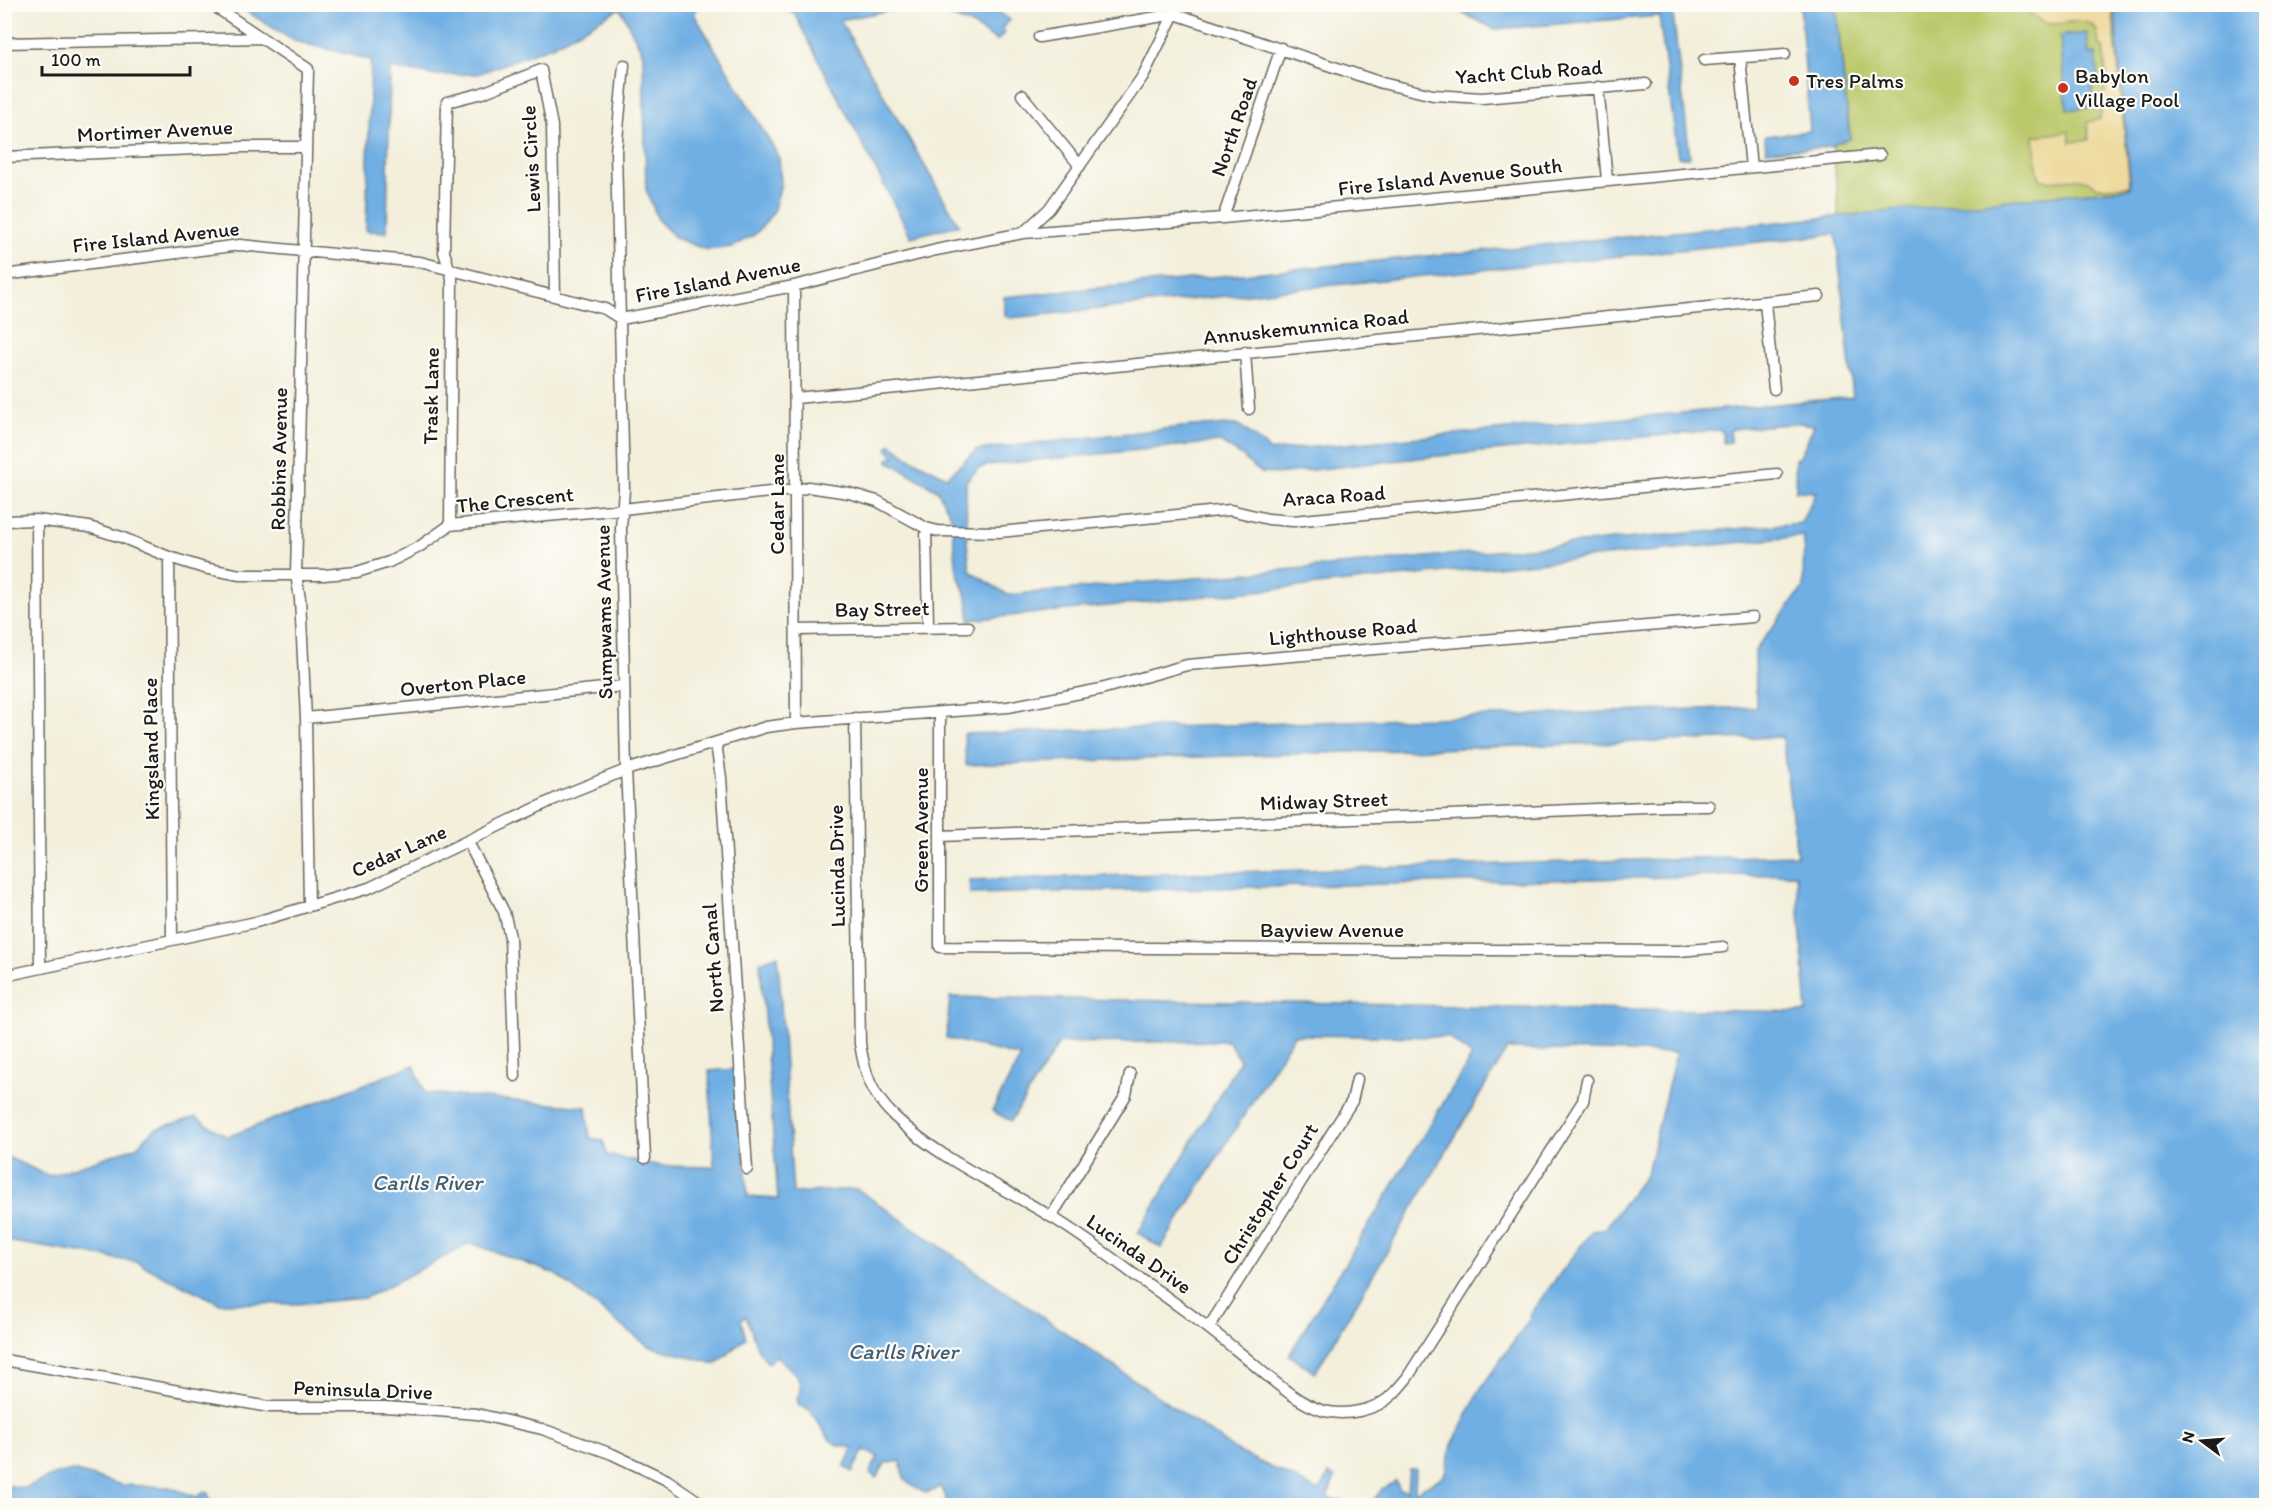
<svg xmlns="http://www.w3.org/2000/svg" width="2271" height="1510" viewBox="0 0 2271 1510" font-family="Itim,sans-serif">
<rect width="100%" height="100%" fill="#fdfcf7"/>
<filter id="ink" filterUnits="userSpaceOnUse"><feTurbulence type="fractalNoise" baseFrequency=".0167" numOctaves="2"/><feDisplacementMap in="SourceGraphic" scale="12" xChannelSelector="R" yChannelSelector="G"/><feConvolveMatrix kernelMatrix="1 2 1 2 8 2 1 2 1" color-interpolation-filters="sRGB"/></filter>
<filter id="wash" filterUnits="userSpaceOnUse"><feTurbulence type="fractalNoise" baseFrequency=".008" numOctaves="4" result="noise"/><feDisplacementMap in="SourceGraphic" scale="24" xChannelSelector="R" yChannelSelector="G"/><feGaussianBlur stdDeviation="1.35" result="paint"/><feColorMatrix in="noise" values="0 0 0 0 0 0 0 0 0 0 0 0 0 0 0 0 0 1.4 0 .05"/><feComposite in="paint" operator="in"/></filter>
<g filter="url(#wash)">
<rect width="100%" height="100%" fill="#f3efdb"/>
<path fill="#bbc96c" stroke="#6c7244" stroke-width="1.5" d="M 1836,5 L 2114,5 L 2131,188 L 1839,217 L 1833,144 L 1850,139 Z"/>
<path fill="#eeda9e" stroke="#857b5d" stroke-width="1.5" d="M 2110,5 L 2112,7 L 2130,186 L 2097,187 C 2081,170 2058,186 2040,179 L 2037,168 L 2034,136 L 2069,132 L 2070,142 L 2089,140 L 2087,122 L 2100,119 L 2107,79 L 2103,48 L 2099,44 L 2097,31 L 2093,25 C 2065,12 2058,39 2028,11 L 2027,5 Z"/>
<path fill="#6fafe3" stroke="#466680" stroke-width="1.5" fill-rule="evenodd" d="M 236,5 L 699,5 L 694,14 L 779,157 L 781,184 L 773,213 L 756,234 L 732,247 L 706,250 L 676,238 L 658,220 L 646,189 L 643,54 L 620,8 L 554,45 L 478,74 L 434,75 L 390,68 L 387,232 L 366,231 L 371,60 L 294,41 Z
M 767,5 L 919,5 L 840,20 L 959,225 L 911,237 L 794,13 Z
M 921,5 L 990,5 L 1010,20 L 1002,28 L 1005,32 L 997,41 L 972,25 Z
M 1447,5 L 1691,5 L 1673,15 L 1690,157 L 1678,157 L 1659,16 L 1494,29 Z
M 1800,5 L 1836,5 L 1850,139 L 1833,144 L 1833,147 L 1766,151 L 1765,136 L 1810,131 Z
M 2114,5 L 2266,5 L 2266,1505 L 1370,1505 L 1382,1489 L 1396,1481 L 1400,1490 L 1407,1491 L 1409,1469 L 1416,1469 L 1415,1492 L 1444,1476 L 1452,1445 L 1479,1391 L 1531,1317 L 1529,1315 L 1592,1231 L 1605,1228 L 1647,1173 L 1676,1053 L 1507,1049 L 1315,1373 L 1289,1355 L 1472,1056 L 1448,1037 L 1294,1035 L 1161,1248 L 1138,1233 L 1240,1060 L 1228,1041 L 1059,1043 L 1011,1121 L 992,1111 L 1021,1057 L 946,1038 L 950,997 L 1807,1012 L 1796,874 L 970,894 L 969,880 L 1797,855 L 1782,737 L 966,765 L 964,734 L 1756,707 L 1755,650 L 1803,588 L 1804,536 L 970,620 L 967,598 L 957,572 L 951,516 L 937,490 L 888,461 L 888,459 L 895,457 L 887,449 L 891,444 L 908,457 L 947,477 L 976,450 L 1192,426 L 1239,425 L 1271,451 L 1853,397 L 1836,234 L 1010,318 L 1005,316 L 1004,297 L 2131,188 ZM 1798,423 L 1814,425 L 1800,457 L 1795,459 L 1796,491 L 1816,492 L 1801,523 L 1008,595 L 970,571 L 967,542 L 966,481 L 979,468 L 989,465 L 1220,442 L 1245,458 L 1246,461 L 1263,474 L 1264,472 L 1276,474 L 1428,457 L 1719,430 L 1723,433 L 1723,443 L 1730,442 L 1730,432 L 1733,429 Z
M 2087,33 L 2089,54 L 2096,53 L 2099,83 L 2092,84 L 2094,107 L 2067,110 L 2060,36 Z
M 778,955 L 793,1193 L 857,1189 L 1237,1451 L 1320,1491 L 1329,1474 L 1335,1477 L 1327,1498 L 1358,1505 L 954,1505 L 946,1501 L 945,1494 L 940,1486 L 935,1490 L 926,1493 C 909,1486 901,1481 901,1461 L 890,1463 L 886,1462 L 876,1478 L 870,1473 L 878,1457 L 864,1450 L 852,1472 L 844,1467 L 853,1448 L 837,1445 L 830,1440 L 809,1409 L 799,1406 L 797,1398 C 808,1380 788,1367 776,1356 L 768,1363 L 757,1348 L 746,1316 L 741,1320 L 746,1338 L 716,1364 L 648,1346 L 555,1274 L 471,1243 L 365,1298 L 297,1304 L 219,1303 L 136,1262 L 12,1242 L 5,1239 L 5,1156 L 49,1176 L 136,1147 L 155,1129 L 196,1117 L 227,1137 L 414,1065 L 425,1093 L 586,1107 L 590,1138 L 603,1140 L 607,1155 L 662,1166 L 714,1167 L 709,1071 L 737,1069 L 748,1197 L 778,1199 L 760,962 Z
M 73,1471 L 122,1485 L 169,1487 L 197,1497 L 204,1492 L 208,1493 L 211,1503 L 224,1505 L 5,1505 L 5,1485 L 25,1488 L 56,1474 Z"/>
</g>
<g filter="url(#ink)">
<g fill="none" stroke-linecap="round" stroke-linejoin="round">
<g stroke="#67665f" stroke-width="13">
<path id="minor" d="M 211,4 L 308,69 L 296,575 L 300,599 L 306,718 L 309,905
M 1039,37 L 1175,14 L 1382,83 L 1433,95 L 1482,98 L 1646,84
M 4,43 L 262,38
M 1740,58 L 1751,167
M 1704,60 L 1785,54
M 624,65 L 616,151 L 624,490 L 621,528 L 626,770 L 645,1158
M 1598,87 L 1607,180
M 1022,95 L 1080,166
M 4,157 L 244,147 L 306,147
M 1223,218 L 1281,48
M 1023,233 L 1223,218 L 1880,155
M 4,275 L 240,245 L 420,262 L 605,309 L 621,319 L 794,286 L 936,250 L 1023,233 L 1049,209 L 1143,76 L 1179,4
M 794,286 L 796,723
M 1765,303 L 1774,389
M 1245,352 L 1249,409
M 796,398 L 1819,296
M 37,520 L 40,968
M 4,521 L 37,520 L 89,527 L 121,537 L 169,557 L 204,568 L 240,575 L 324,575 L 357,572 L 389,562 L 419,547 L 450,525 L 623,509 L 778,491 L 796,491 L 808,487 L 849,493 L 877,501 L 926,528 L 938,531 L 999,532 L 1230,510 L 1268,519 L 1293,521 L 1777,474
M 450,525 L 452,278 L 444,252 L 447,102 L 482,93 L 541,70 L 552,126 L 555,296
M 926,528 L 928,627
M 169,557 L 172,940
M 797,630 L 968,627
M 940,713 L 940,947 L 1679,951 L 1723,947
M 306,718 L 624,686
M 855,718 L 860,1044 C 865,1074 871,1094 894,1116 C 939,1159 997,1184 1050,1216 C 1080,1234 1108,1255 1136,1276 C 1170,1299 1203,1323 1235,1349 C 1261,1369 1292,1402 1324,1411 C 1345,1416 1376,1411 1392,1395 C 1397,1390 1402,1384 1407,1378 L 1583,1101 L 1587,1080
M 716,743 L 721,778 L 747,1169
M 941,836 L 1669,806 L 1709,806
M 468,842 L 504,912 L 510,937 L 515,1076
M 4,976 L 256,922 L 369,888 L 561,796 L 626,770 L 766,727 L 796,723 L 1008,707 L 1101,689 L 1187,665 L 1753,617
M 1051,1217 L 1126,1095 L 1130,1074
M 1209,1327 L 1352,1101 L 1357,1079
M 4,1360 L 269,1407 L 385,1407 L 477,1414 L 542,1429 L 612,1454 L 667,1480 L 705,1506"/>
</g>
<use href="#minor" stroke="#fff" stroke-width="10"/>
</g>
</g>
<g fill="#c8321e" stroke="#fdfcf7" stroke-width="2">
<circle cx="1794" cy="81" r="6"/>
<circle cx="2063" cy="88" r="6"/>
</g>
<g text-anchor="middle" stroke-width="4.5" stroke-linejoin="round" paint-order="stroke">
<g font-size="21" fill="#1c1c1c" stroke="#fdfcf7">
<text transform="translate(1529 72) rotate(-4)" y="7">Yacht Club Road</text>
<text transform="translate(1234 127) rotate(-71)" y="7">North Road</text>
<text transform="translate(155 131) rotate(-3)" y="7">Mortimer Avenue</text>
<text transform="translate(531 159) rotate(-93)" y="7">Lewis Circle</text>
<text transform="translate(1450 177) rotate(-6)" y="7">Fire Island Avenue South</text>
<text transform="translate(156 237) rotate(-6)" y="7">Fire Island Avenue</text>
<text transform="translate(718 280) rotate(-11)" y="7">Fire Island Avenue</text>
<text transform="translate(1306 327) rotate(-6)" y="7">Annuskemunnica Road</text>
<text transform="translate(431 396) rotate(-89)" y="7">Trask Lane</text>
<text transform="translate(279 459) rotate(-89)" y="7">Robbins Avenue</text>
<text transform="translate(1334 496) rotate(-4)" y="7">Araca Road</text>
<text transform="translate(515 500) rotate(-6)" y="7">The Crescent</text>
<text transform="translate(777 504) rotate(-90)" y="7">Cedar Lane</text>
<text transform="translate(882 609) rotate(-1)" y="7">Bay Street</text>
<text transform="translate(604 612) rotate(-91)" y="7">Sumpwams Avenue</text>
<text transform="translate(1343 632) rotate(-5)" y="7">Lighthouse Road</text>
<text transform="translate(463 683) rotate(-6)" y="7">Overton Place</text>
<text transform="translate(151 749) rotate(-91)" y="7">Kingsland Place</text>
<text transform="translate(1324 801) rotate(-2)" y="7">Midway Street</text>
<text transform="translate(921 830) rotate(-90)" y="7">Green Avenue</text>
<text transform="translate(399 851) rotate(-24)" y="7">Cedar Lane</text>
<text transform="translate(837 866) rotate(-91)" y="7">Lucinda Drive</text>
<text x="1332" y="937">Bayview Avenue</text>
<text transform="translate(713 958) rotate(-94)" y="7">North Canal</text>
<text transform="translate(1270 1194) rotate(-58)" y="7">Christopher Court</text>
<text transform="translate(1139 1254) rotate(35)" y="7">Lucinda Drive</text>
<text transform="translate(363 1390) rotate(2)" y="7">Peninsula Drive</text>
</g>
<g font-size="21" fill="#1c1c1c" stroke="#fdfcf7" text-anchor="start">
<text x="2075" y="83">Babylon<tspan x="2075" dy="24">Village Pool</tspan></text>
<text x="1806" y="88">Tres Palms</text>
</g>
<g font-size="22" font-style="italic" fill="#415e76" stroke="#fdfcf7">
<text x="427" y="1190">Carlls River</text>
<text x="903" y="1359">Carlls River</text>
</g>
</g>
<rect width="2271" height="1510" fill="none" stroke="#fdfcf7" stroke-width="24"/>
<g transform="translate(2202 1441) rotate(286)" stroke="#fdfcf7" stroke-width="4.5" paint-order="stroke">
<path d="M0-4.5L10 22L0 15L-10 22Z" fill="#1c1c1c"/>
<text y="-9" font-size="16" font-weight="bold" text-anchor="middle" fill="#1c1c1c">N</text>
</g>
<path d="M42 66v9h148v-9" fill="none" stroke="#1c1c1c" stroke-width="3"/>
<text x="51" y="66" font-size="18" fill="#1c1c1c" stroke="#fdfcf7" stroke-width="4.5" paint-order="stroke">100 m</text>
</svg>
